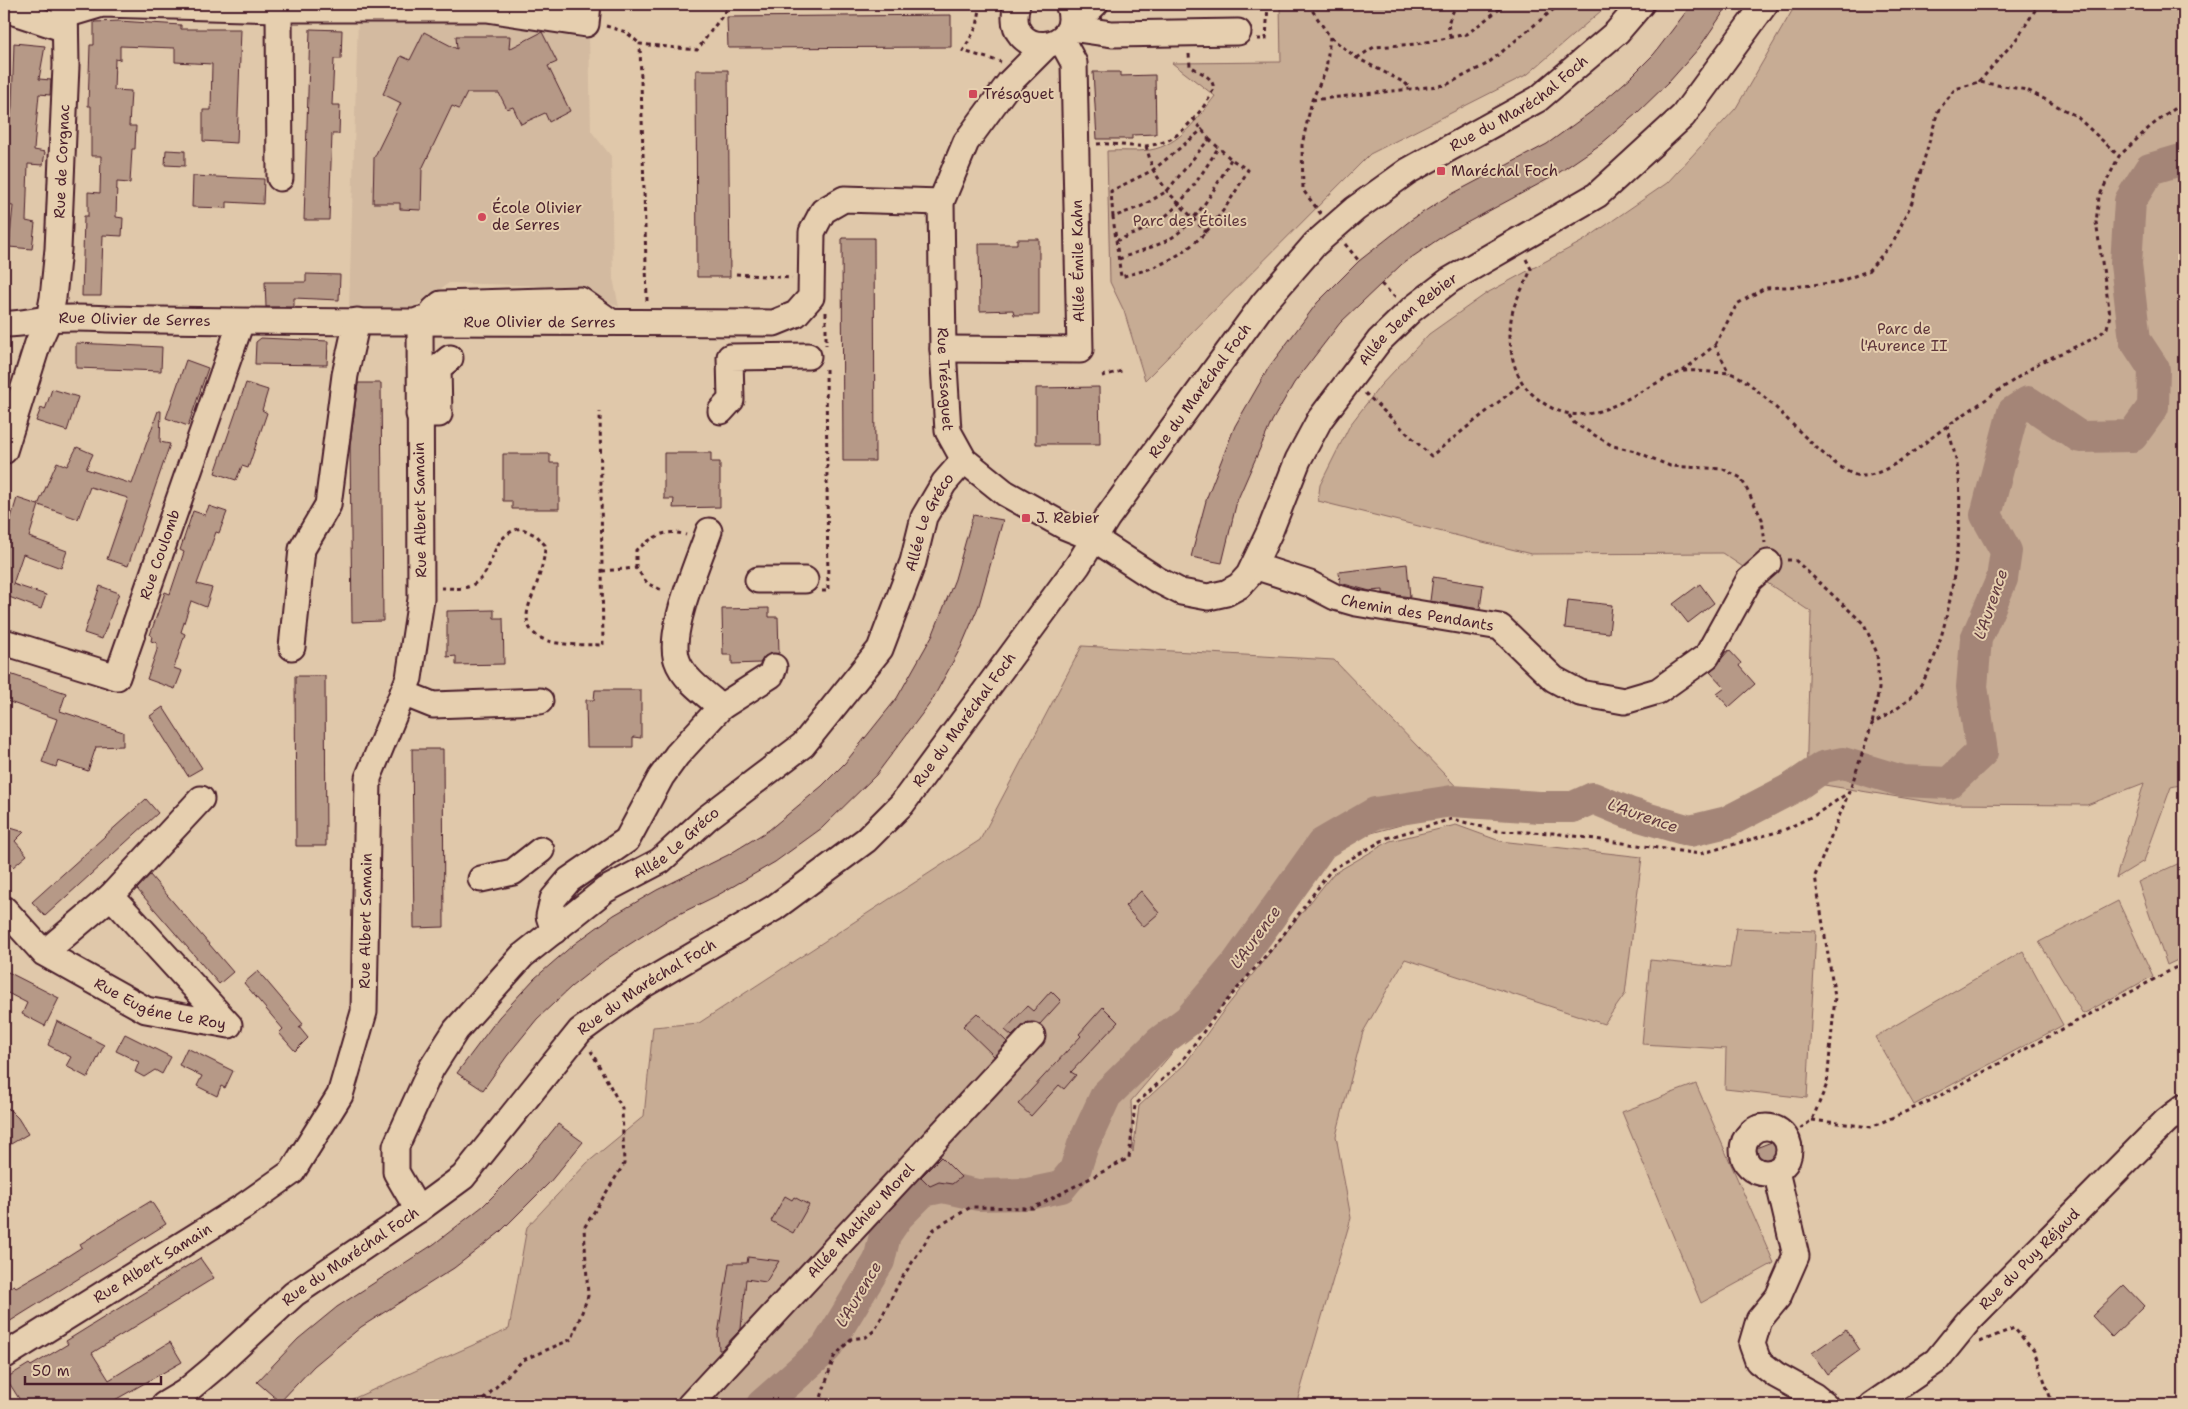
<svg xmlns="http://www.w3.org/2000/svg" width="2188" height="1409" viewBox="0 0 2188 1409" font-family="'Shantell Sans',sans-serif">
<rect width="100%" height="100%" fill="#e0c8aa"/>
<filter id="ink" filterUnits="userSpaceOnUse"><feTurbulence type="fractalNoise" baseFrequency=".02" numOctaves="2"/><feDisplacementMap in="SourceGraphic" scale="10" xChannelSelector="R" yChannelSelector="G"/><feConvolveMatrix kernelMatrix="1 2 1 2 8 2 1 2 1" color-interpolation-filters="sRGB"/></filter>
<g filter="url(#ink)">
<path fill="#d3baa0" d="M 358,18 L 485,20 L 589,35 L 591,131 L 611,156 L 613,278 L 619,307 L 580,287 L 449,283 L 409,310 L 349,309 Z"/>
<path fill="#c7ac94" stroke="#886660" d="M 1280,4 L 1609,4 L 1528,74 L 1370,154 L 1145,380 L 1124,311 L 1110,282 L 1107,151 C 1121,150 1137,152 1150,150 C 1180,145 1198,118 1215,96 L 1172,63 L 1281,62 Z
M 1796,4 L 2184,4 L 2184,784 L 2171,787 L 2144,861 L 2116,878 L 2144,783 L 2087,805 L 1941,804 L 1806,782 L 1811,612 L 1722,553 L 1531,554 L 1318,501 L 1320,485 L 1350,425 L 1380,386 L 1429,334 L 1487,293 L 1583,241 L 1667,183 L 1736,108 Z
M 1082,646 L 1334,660 L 1474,805 L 1364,835 L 1323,861 L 1200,1020 L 1131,1101 L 1133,1152 L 1139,1106 L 1185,1064 L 1224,1010 L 1333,874 L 1390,841 L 1456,825 L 1500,841 L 1642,857 L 1625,994 L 1604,1024 L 1405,959 L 1363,1032 L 1336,1136 L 1351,1218 L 1296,1405 L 339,1405 L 509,1329 L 527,1227 L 587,1163 L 644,1116 L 653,1027 L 699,1023 L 980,840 Z
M 2184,861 L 2184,957 L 2167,965 L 2138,882 Z
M 2118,901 L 2153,976 L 2083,1014 L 2039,942 Z
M 1736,928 L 1816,931 L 1807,1098 L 1725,1089 L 1726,1049 L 1642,1044 L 1650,960 L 1730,968 Z
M 2023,951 L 2063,1025 L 1914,1105 L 1875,1037 Z
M 1696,1084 L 1774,1263 L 1701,1303 L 1622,1112 Z"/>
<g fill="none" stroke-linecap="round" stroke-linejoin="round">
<path stroke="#a48577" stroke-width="32" d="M 762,1405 L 826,1348 L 879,1261 L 885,1235 L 898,1216 L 923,1191 L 942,1187 L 978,1195 L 1028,1194 L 1061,1187 L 1075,1170 L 1083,1145 L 1106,1095 L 1161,1041 L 1189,1020 L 1235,966 L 1322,844 L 1375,813 L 1452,801 L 1539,807 L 1573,807 L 1593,798 L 1629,813 L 1690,831 L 1727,822 L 1794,787 L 1823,767 L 1843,763 L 1902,781 L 1949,783 L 1982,752 L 1972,687 L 1976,639 L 2002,579 L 2006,551 L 1986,515 L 2013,412 L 2028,402 L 2080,437 L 2132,436 L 2153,407 L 2154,369 L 2135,340 L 2126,264 L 2130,201 L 2150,169 L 2184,159"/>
</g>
<path fill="#b69987" stroke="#4a1f2b" d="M 1692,4 L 1729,4 L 1699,48 L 1669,82 L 1636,114 L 1601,144 L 1554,176 L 1446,234 L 1402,264 L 1340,323 L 1294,383 L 1272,421 L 1237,501 L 1222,563 L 1191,557 L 1207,497 L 1235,426 L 1269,367 L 1317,303 L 1359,261 L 1411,220 L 1450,195 L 1547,144 L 1591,112 L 1631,77 L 1654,54 Z
M 951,15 L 951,47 L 728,48 L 727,17 Z
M 119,21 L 181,25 L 181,29 L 241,29 L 237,143 L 203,141 L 203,110 L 211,110 L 212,64 L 175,62 L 175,48 L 120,46 L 120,60 L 115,59 L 114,90 L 131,91 L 129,126 L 136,126 L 135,149 L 132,149 L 130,183 L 117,182 L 116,217 L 123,218 L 122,236 L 103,235 L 101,296 L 82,296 L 84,216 L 88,216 L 88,192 L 100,193 L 101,156 L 91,156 L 91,106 L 88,106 L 90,45 L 94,45 L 94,22 Z
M 310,29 L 342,30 L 341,59 L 334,59 L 332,105 L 340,105 L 339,134 L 332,134 L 329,220 L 304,220 Z
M 424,32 L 457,49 L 456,36 L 510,36 L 509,49 L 542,32 L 557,62 L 548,66 L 570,111 L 549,122 L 545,113 L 521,124 L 513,107 L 507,109 L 499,93 L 467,93 L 459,109 L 452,106 L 422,169 L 421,210 L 400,209 L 400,203 L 373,203 L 374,158 L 401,103 L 383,94 L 401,56 L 410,60 Z
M 14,43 L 45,46 L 39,79 L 51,80 L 50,95 L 39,94 L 35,137 L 34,150 L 45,152 L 43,165 L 28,164 L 26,221 L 35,223 L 32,249 L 9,247 L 13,206 L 4,205 L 4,133 L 8,133 L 12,106 Z
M 696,70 L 728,70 L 730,277 L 697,277 Z
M 1093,72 L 1120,72 L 1120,76 L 1155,75 L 1156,134 L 1132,135 L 1132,139 L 1097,139 Z
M 166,150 L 185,151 L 185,166 L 165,165 Z
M 193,176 L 264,179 L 263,204 L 227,202 L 227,208 L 192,207 Z
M 842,238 L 874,238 L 875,461 L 843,461 Z
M 1017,239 L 1039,239 L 1039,315 L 1014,315 L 1013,310 L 980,311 L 979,244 L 1017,244 Z
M 306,274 L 340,275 L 339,300 L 294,298 L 294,307 L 266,307 L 265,282 L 306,282 Z
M 261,338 L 328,341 L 327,365 L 255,364 L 256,342 Z
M 76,343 L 162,347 L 161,371 L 76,368 Z
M 186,360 L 208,368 L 188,426 L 166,418 Z
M 246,383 L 268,390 L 262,410 L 267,413 L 248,468 L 242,466 L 236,480 L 215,473 Z
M 358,383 L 381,383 L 383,621 L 352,622 L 350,445 Z
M 1099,387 L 1100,444 L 1036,444 L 1036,388 Z
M 52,389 L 78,397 L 67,431 L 36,421 L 41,408 L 45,410 Z
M 158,411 L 161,411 L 160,442 L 170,444 L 128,566 L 107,559 L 128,498 L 90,487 L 78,519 L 39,505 L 29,537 L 67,551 L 61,568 L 23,554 L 13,584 L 46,595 L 41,609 L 9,597 L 7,603 L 4,603 L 4,541 L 17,498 L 38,505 L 57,462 L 67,466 L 77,447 L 93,454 L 86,469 L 132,484 Z
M 664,453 L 711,453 L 711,462 L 720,462 L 720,507 L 673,508 L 674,499 L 664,499 Z
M 503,454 L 550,454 L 550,463 L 559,463 L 559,509 L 512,509 L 512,501 L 503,501 Z
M 209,506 L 227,512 L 219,533 L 216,532 L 197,584 L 212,588 L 206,607 L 191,601 L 181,632 L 185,634 L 174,668 L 182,671 L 175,689 L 147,679 L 157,650 L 157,643 L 151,641 L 152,636 L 150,635 L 165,592 L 170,594 L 184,552 L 180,550 L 193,511 L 205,515 Z
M 973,515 L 1003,520 L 979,605 L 961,647 L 931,702 L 876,775 L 822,828 L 775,862 L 718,895 L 669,919 L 605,960 L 571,987 L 537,1019 L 507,1056 L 483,1090 L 457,1073 L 499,1017 L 535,978 L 573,945 L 614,915 L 657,890 L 728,855 L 769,830 L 822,786 L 845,763 L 897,698 L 933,634 L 955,579 Z
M 1407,564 L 1410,597 L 1383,593 L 1383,590 L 1370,591 L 1340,583 L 1339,572 Z
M 1433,577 L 1483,585 L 1480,609 L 1430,601 Z
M 1700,584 L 1714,603 L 1688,623 L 1673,604 Z
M 100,586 L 119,593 L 102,639 L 84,633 Z
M 1568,600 L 1612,605 L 1609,633 L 1565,628 Z
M 769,608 L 769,617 L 778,617 L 779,653 L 765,656 L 760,663 L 732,664 L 732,655 L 723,655 L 722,609 Z
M 494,610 L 494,618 L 503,618 L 504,664 L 456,665 L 456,656 L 447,657 L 447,611 Z
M 1729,650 L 1741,663 L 1739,666 L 1755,684 L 1729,707 L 1717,694 L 1725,688 L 1710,672 Z
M 4,672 L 66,693 L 60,711 L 123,732 L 123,746 L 96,747 L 88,771 L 58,761 L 56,767 L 42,762 L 57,719 L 4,700 Z
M 295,676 L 325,676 L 326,846 L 296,846 Z
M 595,690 L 641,690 L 641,738 L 633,737 L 633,747 L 587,747 L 586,700 L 594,700 Z
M 163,707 L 202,768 L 188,776 L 150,716 Z
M 412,749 L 443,749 L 444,927 L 414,928 Z
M 146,799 L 158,813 L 45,916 L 32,902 Z
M 4,826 L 24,832 L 15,841 L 27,855 L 13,867 L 4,857 Z
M 150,875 L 233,972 L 219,984 L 137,889 Z
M 1141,891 L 1159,913 L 1143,927 L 1125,906 Z
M 4,970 L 59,998 L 45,1026 L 22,1014 L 27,1003 L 4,991 Z
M 258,971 L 303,1024 L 299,1027 L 308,1038 L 295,1051 L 279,1033 L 283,1029 L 244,983 Z
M 1051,991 L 1061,1001 L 1040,1024 L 1027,1022 L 1012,1036 L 1005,1030 L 1027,1006 L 1033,1011 Z
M 1103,1007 L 1118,1022 L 1071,1072 L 1076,1075 L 1064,1089 L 1059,1085 L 1031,1116 L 1018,1104 L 1081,1036 L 1079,1034 Z
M 977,1013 L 1007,1042 L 994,1056 L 963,1026 Z
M 57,1021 L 104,1045 L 88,1078 L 66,1066 L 71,1057 L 48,1045 Z
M 125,1034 L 171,1057 L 162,1074 L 155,1070 L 144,1077 L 135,1072 L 139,1062 L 116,1051 Z
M 187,1048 L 233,1071 L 225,1088 L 221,1086 L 217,1096 L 197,1086 L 202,1076 L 179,1065 Z
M 4,1104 L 18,1118 L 28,1134 L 4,1148 Z
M 558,1124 L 583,1142 L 549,1183 L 499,1233 L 454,1268 L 361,1327 L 314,1366 L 280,1402 L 257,1382 L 298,1339 L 337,1307 L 434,1244 L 483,1206 L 528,1161 Z
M 1774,1141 L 1781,1157 L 1772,1157 L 1763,1166 L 1756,1148 Z
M 941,1157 L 961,1177 L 952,1184 L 939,1182 L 930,1186 L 921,1177 Z
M 785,1196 L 792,1200 L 794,1197 L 809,1205 L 793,1233 L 771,1221 Z
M 151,1201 L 166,1224 L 4,1325 L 4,1291 L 14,1285 L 16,1287 L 49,1268 L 82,1247 L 80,1244 Z
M 748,1257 L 779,1261 L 766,1282 L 746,1279 L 741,1329 L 721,1350 L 719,1350 L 718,1335 L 729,1263 L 747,1263 Z
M 200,1258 L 214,1278 L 92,1353 L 109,1380 L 170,1342 L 182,1362 L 106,1405 L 23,1405 L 6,1378 L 29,1364 L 31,1366 L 68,1344 L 66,1341 Z
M 2124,1285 L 2144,1306 L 2112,1337 L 2092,1316 Z
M 1846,1329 L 1860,1350 L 1827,1374 L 1812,1353 Z"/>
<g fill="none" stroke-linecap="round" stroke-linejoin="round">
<g stroke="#4a1f2b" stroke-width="29">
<g id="minor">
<path d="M 1017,4 C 1001,61 1088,55 1068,4"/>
<path d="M 4,5 L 17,13 L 65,29"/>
<path d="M 279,9 L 280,178"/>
<path d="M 65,15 L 102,4 L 279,9 L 487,9 L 586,24 L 588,4"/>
<path d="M 1070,28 L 1112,34 L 1238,32"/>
<path d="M 1070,28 L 1095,4"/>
<path id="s1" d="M 1047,45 L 1010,82 L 966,142 L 941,202 L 943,349 L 948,431 L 964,460 L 1005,493 L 1066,527 L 1093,538 L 1156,579 L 1181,592 L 1208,597 L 1226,593 L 1239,586 L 1249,575 L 1270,531 L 1298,460 L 1320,419 L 1379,341 L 1411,310 L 1450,280 L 1597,195 L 1683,116 L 1765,4"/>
<path d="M 434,310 L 441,304 L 580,300 L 611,322"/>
<path id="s2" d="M 4,324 C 20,325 34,320 50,319 C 69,317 89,318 108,319 C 330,324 552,321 774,323 L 796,314 L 811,297 L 812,232 L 823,211 L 844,199 L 941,202"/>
<path d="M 943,349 L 1080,350 L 1074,63 L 1061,39"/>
<path d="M 721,411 L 731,400 L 730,357 L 808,356"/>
<path d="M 419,414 L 439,414 L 438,368 L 450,358"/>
<path id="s3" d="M 4,451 L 38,343 L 49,319 L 53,298 L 58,249 L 66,66 L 65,4"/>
<path d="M 709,531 C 699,560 667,632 677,660 C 683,679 707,695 721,707"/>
<path id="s4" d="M 1254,566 L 1310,584 L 1335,597 L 1356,603 L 1500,627 L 1554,679 L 1580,693 L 1624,701 L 1658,691 L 1707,656 L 1749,580 L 1768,563"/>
<path d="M 758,580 L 805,580"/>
<path id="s5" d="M 4,642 L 117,677 L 241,322"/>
<path d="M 292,647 L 302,549 L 328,505 L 345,375 L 357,321"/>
<path d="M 403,693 L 433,705 L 540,701"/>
<path d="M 481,879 L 513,872 L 541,850"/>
<path d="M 111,896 L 201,799"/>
<path id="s6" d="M 4,909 L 44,953 L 146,1010 L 229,1025 L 111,896 L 44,953"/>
<path d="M 554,931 L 549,916 L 553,899 L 569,880 L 627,840 L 661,777 L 677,755 L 721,707 L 771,675 L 774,667"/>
<circle cx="1766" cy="1150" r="23"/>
<path d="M 1776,1171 L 1796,1256 L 1778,1297 L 1759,1320 L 1752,1344 L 1758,1361 L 1776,1375 L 1814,1396 L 1825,1405"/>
<path id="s7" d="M 418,1210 L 396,1172 L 396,1146 L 431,1069 L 456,1030 L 522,956 L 605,890 L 660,861 L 707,818 L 803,745 L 880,649 L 913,562 L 924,517 L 944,483 L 964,460"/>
<path id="s8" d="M 4,1356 L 244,1206 L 292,1172 L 340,1095 L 364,1012 L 368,778 L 409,678 L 421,599 L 420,320"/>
<path id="s9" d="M 164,1405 L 184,1393 L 215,1367 L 294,1294 L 418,1210 L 463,1177 L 580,1031 L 643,985 L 774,908 L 866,840 L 902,804 L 1078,565 L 1107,518 L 1263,304 L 1315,244 L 1355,209 L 1408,171 L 1538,99 L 1617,32 L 1641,4"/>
<path id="s10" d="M 690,1405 L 1032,1036"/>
<path id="s11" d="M 1872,1405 L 1936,1361 L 1970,1319 L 2166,1121 L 2184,1107"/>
</g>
</g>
<path stroke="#4a1f2b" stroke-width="3" stroke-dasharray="4 4" stroke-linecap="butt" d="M 981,4 L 977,26 L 963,51 L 1001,62
M 1308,4 L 1330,37 L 1357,58 L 1405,83 L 1411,89
M 2182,4 L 2184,7
M 606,26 L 626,32 L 640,44
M 1450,37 L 1448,23 L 1456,5
M 1257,39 L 1266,39 L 1268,4
M 1357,58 L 1374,47 L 1417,44 L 1467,34 L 1506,4
M 1979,82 L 2018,37 L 2039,4
M 1312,100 L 1446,85 L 1487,64 L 1560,4
M 1193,118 L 1209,139
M 1209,139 L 1231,159 L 1248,170 C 1226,209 1204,245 1161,264 C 1149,270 1134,273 1121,277 L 1113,217 L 1142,206 L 1167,191 Z
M 1097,144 C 1113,143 1130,147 1146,146 C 1154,145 1166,142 1172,138 C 1183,133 1215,98 1213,85 C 1211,76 1197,71 1190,66 L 1189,54
M 1146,146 L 1153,170 L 1167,191 L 1207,233
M 1321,214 L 1303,190 L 1302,145 L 1312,100 L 1326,70 L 1330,37
M 1113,217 L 1111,191 L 1153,170 L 1203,129
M 1116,241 C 1127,236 1139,233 1149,227 C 1180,211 1200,177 1218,148
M 1345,244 L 1359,261
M 1119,259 C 1134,253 1151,248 1166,241 C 1194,227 1217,186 1231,159
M 1526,259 L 1531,269 C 1526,283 1517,296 1513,310 C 1506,336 1511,374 1530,392 C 1584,444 1627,392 1681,372 C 1689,369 1702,372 1711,372 C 1717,373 1724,372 1730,373 C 1748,379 1761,395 1775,407 C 1792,423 1841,478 1863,476 C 1889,475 1926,441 1947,426
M 736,274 L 792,278
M 1381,284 L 1395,297
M 647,301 L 640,44 L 697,50 L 731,4
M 826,312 L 826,345
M 1715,345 L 1737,304 L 1765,288 L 1804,286 L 1838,282 L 1868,271 L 1894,241 L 1912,202 L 1938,111 L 1955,89 L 1979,82 L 2027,90 L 2076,116 L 2119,156
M 1683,371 L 1715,345 L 1729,373
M 1102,376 L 1122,371
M 1365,393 L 1431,456 L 1521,384
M 1569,415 L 1574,423 L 1613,446 L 1635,451 L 1670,466 L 1723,469 L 1741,478 L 1762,519 L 1765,543
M 1787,560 L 1795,560 L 1864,624 L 1877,653 L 1879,689 L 1872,724
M 636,568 L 636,550 C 654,537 664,528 686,535
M 602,571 L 636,568 L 648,584 L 664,591
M 441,588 C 452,588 463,590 472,585 C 498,572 486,537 521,528 L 537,536 L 545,545 C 545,558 541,570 537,583 C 534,593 527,606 527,617 C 528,650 581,644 603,645 L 600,412
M 822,591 L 828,591 L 826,367
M 1812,1120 L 1871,1127 L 1932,1100 L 2184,963
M 1787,1138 L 1812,1120 L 1827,1084 L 1835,997 L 1815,876 L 1851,787 L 1872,724 C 1888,715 1905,705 1917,690 C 1950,648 1963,531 1959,478 C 1957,460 1952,443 1947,426 L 2039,363 L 2097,337 L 2107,328 L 2110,315 L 2096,222 L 2099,197 L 2119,156 L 2151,126 L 2184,102
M 1980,1342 L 2014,1328 L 2034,1351 L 2053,1405
M 478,1405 L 523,1360 L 572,1339 L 588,1296 L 584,1228 L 624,1164 L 622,1108 L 591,1051
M 821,1405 L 821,1398 L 834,1357 L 851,1339 L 866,1337 L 875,1330 L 900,1281 L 934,1229 L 971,1207 L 1033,1208 L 1129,1158 L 1135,1105 L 1181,1062 L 1224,1004 L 1281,938 L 1331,870 L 1387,838 L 1452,819 L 1498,831 L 1553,833 L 1700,854 L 1784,830 L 1815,815 L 1848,793"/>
<use href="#minor" stroke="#e6cfaf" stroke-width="25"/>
</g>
</g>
<g fill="#d1495b" stroke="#e6cfaf" stroke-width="2">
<rect x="968" y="89" width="10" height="10" rx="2.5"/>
<rect x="1436" y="166" width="10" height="10" rx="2.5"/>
<circle cx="482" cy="217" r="5"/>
<rect x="1021" y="513" width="10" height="10" rx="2.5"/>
</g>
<g text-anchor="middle" stroke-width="4" stroke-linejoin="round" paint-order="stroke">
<g font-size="15" fill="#4a1f2b" stroke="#e6cfaf" text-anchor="start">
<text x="983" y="99">Trésaguet</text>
<text x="1451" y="176">Maréchal Foch</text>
<text x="492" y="213">École Olivier<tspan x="492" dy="17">de Serres</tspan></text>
<text x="1036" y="523">J. Rebier</text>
</g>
<g font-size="15" fill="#4a1f2b" stroke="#e6cfaf">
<text dy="5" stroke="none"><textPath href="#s9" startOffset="1904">Rue du Maréchal Foch</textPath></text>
<text dy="5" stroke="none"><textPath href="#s3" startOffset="298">Rue de Corgnac</textPath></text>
<text transform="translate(1078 261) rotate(-91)" y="5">Allée Émile Kahn</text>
<text dy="5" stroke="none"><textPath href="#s2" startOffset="131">Rue Olivier de Serres</textPath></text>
<text dy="5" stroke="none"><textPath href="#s2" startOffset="536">Rue Olivier de Serres</textPath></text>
<text dy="5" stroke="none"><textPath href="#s1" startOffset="1090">Allée Jean Rebier</textPath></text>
<text dy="5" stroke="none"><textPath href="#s1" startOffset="369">Rue Trésaguet</textPath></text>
<text dy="5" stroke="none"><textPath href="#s9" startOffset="1469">Rue du Maréchal Foch</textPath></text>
<text transform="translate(420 510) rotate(-91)" y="5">Rue Albert Samain</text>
<text dy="5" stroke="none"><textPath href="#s7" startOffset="912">Allée Le Gréco</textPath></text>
<text dy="5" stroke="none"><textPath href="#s5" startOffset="248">Rue Coulomb</textPath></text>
<text dy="5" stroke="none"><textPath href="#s4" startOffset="171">Chemin des Pendants</textPath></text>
<text dy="5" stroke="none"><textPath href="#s9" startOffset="1064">Rue du Maréchal Foch</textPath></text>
<text dy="5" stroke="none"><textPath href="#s7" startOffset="492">Allée Le Gréco</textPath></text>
<text dy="5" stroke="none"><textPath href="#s8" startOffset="610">Rue Albert Samain</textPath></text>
<text dy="5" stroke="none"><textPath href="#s9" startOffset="644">Rue du Maréchal Foch</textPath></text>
<text dy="5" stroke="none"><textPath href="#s6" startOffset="188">Rue Eugéne Le Roy</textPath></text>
<text dy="5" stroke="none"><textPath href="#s10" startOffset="251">Allée Mathieu Morel</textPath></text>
<text dy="5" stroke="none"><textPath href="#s9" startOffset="239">Rue du Maréchal Foch</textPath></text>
<text dy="5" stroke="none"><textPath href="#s11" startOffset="216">Rue du Puy Réjaud</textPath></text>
<text dy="5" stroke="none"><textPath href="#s8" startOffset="175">Rue Albert Samain</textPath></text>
</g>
<g font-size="15" fill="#5d343b" stroke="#e6cfaf">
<text x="1190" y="226">Parc des Étoiles</text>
<text x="1904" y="334">Parc de<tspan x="1904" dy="17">l'Aurence II</tspan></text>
</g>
<g font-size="16" font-style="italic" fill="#60383e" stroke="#e6cfaf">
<text transform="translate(1990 604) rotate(-71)" y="6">L'Aurence</text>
<text transform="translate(1643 815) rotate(19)" y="6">L'Aurence</text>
<text transform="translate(1255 937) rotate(-54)" y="6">L'Aurence</text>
<text transform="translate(858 1294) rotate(-59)" y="6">L'Aurence</text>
</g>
</g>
<rect width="2188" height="1409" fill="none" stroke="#e6cfaf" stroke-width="20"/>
<rect x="10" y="10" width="2168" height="1389" fill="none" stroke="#4a1f2b" stroke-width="2" filter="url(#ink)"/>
<path d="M25 1376v8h136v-8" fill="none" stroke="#4a1f2b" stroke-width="2.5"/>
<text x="32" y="1376" font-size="15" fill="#4a1f2b" stroke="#e6cfaf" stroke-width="4" paint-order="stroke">50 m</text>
</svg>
